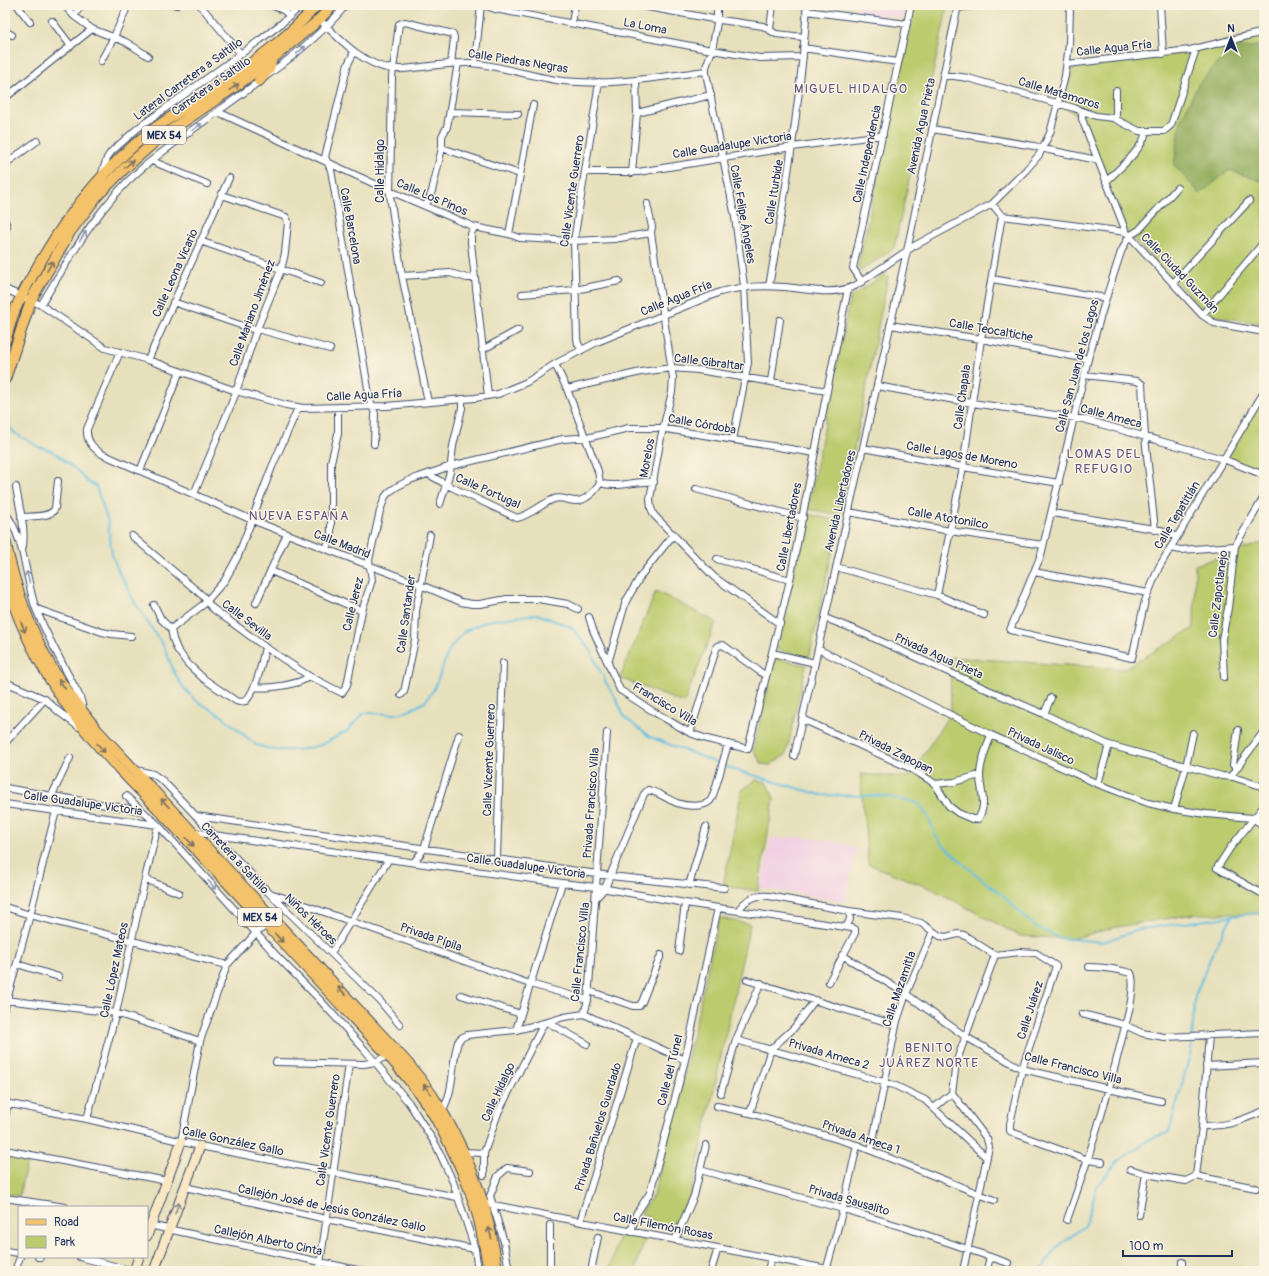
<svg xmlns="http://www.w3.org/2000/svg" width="1269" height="1276" viewBox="0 0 1269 1276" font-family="Pangolin,sans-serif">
<rect width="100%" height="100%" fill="#fcf5e5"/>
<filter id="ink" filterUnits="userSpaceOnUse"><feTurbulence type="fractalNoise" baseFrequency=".025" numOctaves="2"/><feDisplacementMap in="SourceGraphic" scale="8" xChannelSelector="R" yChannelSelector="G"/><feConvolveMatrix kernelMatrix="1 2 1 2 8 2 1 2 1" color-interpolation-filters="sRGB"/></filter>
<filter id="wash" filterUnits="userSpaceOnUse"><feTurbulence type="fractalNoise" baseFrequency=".012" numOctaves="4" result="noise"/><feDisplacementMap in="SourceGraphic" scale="16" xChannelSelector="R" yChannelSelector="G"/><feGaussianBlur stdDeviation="0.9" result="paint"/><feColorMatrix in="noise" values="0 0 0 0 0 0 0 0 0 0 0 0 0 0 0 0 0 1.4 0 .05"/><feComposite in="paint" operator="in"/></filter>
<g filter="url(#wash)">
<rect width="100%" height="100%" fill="#e7e0bc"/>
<path fill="#f1d0e3" d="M 858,5 L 905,5 L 903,18 L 857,13 Z
M 803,837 L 842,843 L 857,849 L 845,902 L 760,888 L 771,838 Z"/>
<path fill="#bccb6d" stroke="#6c7d66" d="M 938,5 L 948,5 L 894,248 L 862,270 L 858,267 L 914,10 Z
M 1264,32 L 1264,324 L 1208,315 L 1127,232 L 1079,116 L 1063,107 L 1073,65 L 1201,47 Z
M 885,274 L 888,277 L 841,515 L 808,509 L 850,298 Z
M 1264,392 L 1264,476 L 1226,458 Z
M 807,514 L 839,521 L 809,658 L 777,650 Z
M 1264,542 L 1264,914 L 1194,914 L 1116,927 L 1071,939 L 1020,936 L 932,889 L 868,864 L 860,774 L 909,777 L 951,712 L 950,657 L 1124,669 L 1194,628 L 1195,565 Z
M 656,591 L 716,622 L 684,703 L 620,678 Z
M 775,658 L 806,665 L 786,755 L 770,765 L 762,764 L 753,750 Z
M 756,780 L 766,782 L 774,798 L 758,891 L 723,886 L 742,790 Z
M 719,918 L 750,924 L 691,1194 L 670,1231 L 641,1213 L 654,1194 L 678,1102 Z
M 5,1154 L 28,1158 L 19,1196 L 5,1194 Z
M 620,1233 L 645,1238 L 635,1271 L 609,1271 Z"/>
<path fill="#95af60" stroke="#586f5f" d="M 1264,45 L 1264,182 L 1229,170 L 1200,194 L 1174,165 L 1181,120 L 1199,83 L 1232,49 Z"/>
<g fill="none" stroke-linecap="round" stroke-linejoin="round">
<path stroke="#60bedf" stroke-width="2" d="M 5,423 L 16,434 L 39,447 L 52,451 L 59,456 L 81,474 L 87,482 L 96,486 L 108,522 L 112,555 L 120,575 L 126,584 L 132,598 L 164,647 L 175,674 L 183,687 L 194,699 L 205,706 L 222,716 L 256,745 L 275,750 L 299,750 L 321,745 L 347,731 L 364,713 L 397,714 L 408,711 L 425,702 L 434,689 L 450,648 L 465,631 L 487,621 L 537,614 L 571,627 L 590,649 L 600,671 L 603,675 L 605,681 L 616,699 L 625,718 L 650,737 L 735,770 L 821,795 L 884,796 L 918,803 L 928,816 L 935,835 L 943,845 L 973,872 L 1001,894 L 1034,926 L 1060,938 L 1103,942 L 1141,929 L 1264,912
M 1041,1271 L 1056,1248 L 1085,1226 L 1097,1186 L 1117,1162 L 1150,1139 L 1169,1132 L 1191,1051 L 1195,996 L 1212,954 L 1232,916"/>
</g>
</g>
<g filter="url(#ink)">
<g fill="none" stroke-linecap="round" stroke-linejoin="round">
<g stroke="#3a4a6c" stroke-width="8">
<path id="street" d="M 17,5 L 30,22
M 64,5 L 74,16 L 92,29 L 126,42 L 148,56
M 176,5 L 177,5
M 200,5 L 241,54
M 271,5 L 283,10 L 290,16
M 484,5 L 495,9 L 712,50 L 760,58 L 803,57
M 637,5 L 713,19 L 763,26 L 776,34 L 804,37
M 717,5 L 717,23 L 712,50 L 706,67 L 706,73 L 735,217 L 744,286 L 748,363 L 733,440
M 1160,5 L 1163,54
M 957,8 L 979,5
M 806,11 L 907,24
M 74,16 L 81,5
M 52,21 L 71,46
M 323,23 C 343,43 371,71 400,69 C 424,68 447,62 471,63 C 502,66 532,77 563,81 C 611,86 659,77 706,71
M 572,23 L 575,5
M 770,29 L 773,5
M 5,31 L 12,35
M 803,48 L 898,62
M 354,52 L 348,64 L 325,157 L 331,170 L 370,400 L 375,414 L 374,444
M 101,61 L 114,37 L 128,5
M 475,63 L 481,5
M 1067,64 L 1190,50 L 1264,32
M 943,76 L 954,76 L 968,78 L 1074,108 L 1096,116 L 1113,118 L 1139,131 L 1164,131 L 1169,127 L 1171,125 L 1196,49
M 5,98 L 92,29
M 1082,111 L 1082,119 L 1126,232 L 1202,315 L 1214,323 L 1264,332
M 218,112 L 390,191 L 474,227 L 509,234 L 520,238 L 574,241 L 614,239 L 651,233
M 450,112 L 518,114
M 637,113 L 711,95
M 1116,119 L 1116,91
M 932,129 L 1034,146 L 1049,150 L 1097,160
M 442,148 L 520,174
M 152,161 L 207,184
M 5,164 L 37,141
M 585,172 L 638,172 L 792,147 L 883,135
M 632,173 L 637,113 L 636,80
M 101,176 L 107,158 L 111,152 L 138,128 L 260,40 L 282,23 L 302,5
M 1106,182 C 1119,168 1142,151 1146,132
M 1177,188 L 1139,230 L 1129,236 L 1121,252 L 1106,298 L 1088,359 L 1041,555 L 1010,630 L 1132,658 L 1145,601 L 1159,567 L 1264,392
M 647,204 L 652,227 L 651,233 L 673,378 L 672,392 L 661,437 L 650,499 L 651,508 L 654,515 L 714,577 L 780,624
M 426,206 L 432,191 L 442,148 L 442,136 L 447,127 L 458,63
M 1002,216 L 1126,232
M 5,221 L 7,226 L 5,232
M 474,227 L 471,234 L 471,243 L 488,396
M 509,234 L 533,105
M 200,241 L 321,283
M 402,276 L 450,273 L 467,278 L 475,278
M 992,279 L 1106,298
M 862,282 L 853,268 L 911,5
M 1173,283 L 1249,201
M 769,286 C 786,193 801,99 807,5
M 5,289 L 41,305 L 105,348 L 148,360 L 236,391 L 286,405 L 303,408 L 387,406 L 475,398 L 498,394 L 527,382 L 555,364 L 597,342 L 720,292 C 742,286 762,285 784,287 C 809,289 832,296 855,286 L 914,246 L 992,204 L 1026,170 L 1039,155 L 1050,133 L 1065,76 L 1069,44 L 1070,5
M 522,294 L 575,290 L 619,281
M 173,302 L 252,329 L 261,330 L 330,349
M 41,305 C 70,257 98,206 141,169 C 181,136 224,108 265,77 C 294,56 323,33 346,5
M 1202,315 L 1264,242
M 890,325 L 981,339 L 1088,359
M 482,350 L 518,330
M 582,350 L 578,344 L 577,338 L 574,241 L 599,82
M 120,352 L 87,429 C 86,441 93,448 102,454 L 252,520 L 326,549 L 421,585 L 461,602 L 472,604 L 480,604 L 507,599 L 538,599 L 568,604 L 578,609
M 148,360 L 229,178
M 555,364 L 567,389 L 598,471 L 600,483
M 1084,375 L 1137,381 L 1142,384 L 1145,437 L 1155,530
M 771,381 L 780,320
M 877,386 L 972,403 L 1083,419 L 1223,459 L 1264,475
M 567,389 L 641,372 L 672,368 L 698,370 L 827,391
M 428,402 L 402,276 L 390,195 L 392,77 L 399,24 L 405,22 L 453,34 L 454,38 L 451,64
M 863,448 L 963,467 L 1059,483
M 140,471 L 180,371
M 428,474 L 447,485 L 517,518 C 531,515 541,504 554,499 C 562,496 567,501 575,501 C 584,502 596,491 600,483
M 600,483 C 617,489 635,480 654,482
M 16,487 C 19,507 27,531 22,551
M 696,489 L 803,518
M 194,494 L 235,395 L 255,334 L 281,270 L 285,253 L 288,222 L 286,217 L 222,195
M 440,504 L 450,472 L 453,446 L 462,408 L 462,399
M 849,512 L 950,531 L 1043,545
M 5,513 C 24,534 26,582 36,609 C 48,639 65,668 80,697 L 83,708
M 1052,513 L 1161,530 L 1177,537
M 21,517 C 31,516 52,518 55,508 L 58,481
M 132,536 L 203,596 L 212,608 L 265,647 L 309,676 L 342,693 L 347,685 L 348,680 L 362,611 L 372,580 L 369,560 L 380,511 L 385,497 L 389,492 L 398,486 L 410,480 L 451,466 L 563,439 L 591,437 L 629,428 L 660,428 L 815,453
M 1170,548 L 1181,550 L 1235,546
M 326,549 L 331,535 L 331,462 L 338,434 L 338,408
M 717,559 L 790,580
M 836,567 L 937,595 L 984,615
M 271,571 L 362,611
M 1034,572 L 1148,593
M 937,595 L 963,467 L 981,339 L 1002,216 L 992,204
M 256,603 L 287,534
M 154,605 L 161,619 L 171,629 L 173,639 L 177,649 L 187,663 L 204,679 L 236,701 L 239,702 L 246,701 C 258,685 261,666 265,647
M 37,609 L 102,632 L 112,634 L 131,636
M 589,617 L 593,630 L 620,690 L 654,712 L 690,733 L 707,739 L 748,749 L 790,580 L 827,391 L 848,289
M 825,618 L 856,630 L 986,689 L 1044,714 L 1109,745 L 1222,776 L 1233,777 L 1264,787
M 171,629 L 204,604 L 225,580 L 238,556 L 272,467 L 298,408
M 818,649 L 991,735 L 1098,784 L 1148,803 L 1174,809 L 1206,814 L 1253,818
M 772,653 L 815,663
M 608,663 L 626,601 L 642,574 L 674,534
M 1224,677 L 1222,639 L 1228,608 L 1235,546 L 1264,497
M 5,682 L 45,699 L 59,712 L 79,727
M 254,687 C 266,689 301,685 309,676
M 401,695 L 404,692 L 415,640 L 416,611 L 430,535
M 1044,714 L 1051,698
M 802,719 L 910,768 L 928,779 L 935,784 L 949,806 L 958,813 L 972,819 L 978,819 C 988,804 980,791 980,775 C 980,762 987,747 991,735
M 690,733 L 717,646 L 723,645 L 766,676
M 5,743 L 45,699
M 794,756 L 907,251 L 958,5
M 1236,768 L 1233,765 L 1238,730
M 136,770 L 153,774 L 163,781 L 268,892 L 379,1000 L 400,1025
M 1231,776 L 1264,731
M 935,784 L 954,782 L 980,775
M 1098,784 L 1109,745
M 5,788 L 142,811
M 52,795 L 70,758
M 126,796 L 158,825 L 274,953 L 320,1000 L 365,1050 L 409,1103 L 436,1145 L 453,1182 L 475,1249 L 478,1271
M 5,804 L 158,825
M 1174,809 L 1186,767 L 1193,733
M 196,816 L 497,859 L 610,876 L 724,888
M 1253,818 L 1264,826
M 192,832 L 562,883 L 596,887 L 685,903 L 852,928 L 855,929 L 855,933 L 829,982
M 497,859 L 503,663
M 414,862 L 424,849 L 459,735
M 145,879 L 179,893
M 689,885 L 706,827
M 270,893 L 530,984 L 588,1000
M 1261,893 L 1217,868 L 1230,848 L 1264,806
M 595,899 L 605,888 L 644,794 L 648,790 C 658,792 667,799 677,803 C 685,806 702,808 710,801 C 715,796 724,755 728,745
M 5,907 L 30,915 L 227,965
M 738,911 C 745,899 757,895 769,896 L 849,911 L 902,918 L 921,923 L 940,936 L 946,937 L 958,934 L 964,935 L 995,955
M 847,926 L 850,919 L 849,911
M 679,951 L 685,903
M 331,953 L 389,859
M 842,955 L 906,994 L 966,1037 L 1022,1069 L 1161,1101
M 995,955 L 1020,952 L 1036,953 L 1056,966 L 1022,1069 L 1010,1124 L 1010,1131 L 1014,1133 L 1088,1160 L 1102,1162
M 17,964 L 59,977
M 747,980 L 896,1025
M 589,991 L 633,1006 L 639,1006 L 642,1002 L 661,955
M 461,995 L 521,1014
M 5,1000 L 116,1013 L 200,1041
M 5,1007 L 30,915 L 56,811
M 584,1014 L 588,1000 L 607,733
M 1082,1014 L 1125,1025 L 1142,1033 L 1164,1037 L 1264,1033
M 547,1022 L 587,1044
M 516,1030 L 562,883
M 736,1040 L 894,1085 L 925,1100 L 986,1157
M 276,1062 L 364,1064 L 375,1062 L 387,1056
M 1206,1066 L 1264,1063
M 721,1093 L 736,1040 L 761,983
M 5,1103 L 87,1119 L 200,1146 L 457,1197
M 717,1106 L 750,1113 L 857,1145 L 994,1200
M 934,1108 L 952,1093
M 442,1111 C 455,1090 451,1064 458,1042 L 461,1038 L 467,1035 L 516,1030 L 544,1023 L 564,1017 L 584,1014 L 685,1060
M 750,1113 L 771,1049 L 794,1028 L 815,1000
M 5,1117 L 8,1103
M 87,1119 L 116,1013 L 145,879 L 158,825
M 1202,1126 C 1228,1127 1241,1120 1264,1111
M 181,1142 L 200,1041 L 227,965 L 256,933 L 267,925
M 5,1150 L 167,1181
M 871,1150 L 897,1021 L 906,994 L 933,931
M 463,1152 L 484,1153
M 1130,1169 L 1146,1174 L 1180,1180 L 1186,1181 L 1196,1176 L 1256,1188
M 700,1170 L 843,1209 L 906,1228 L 1008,1263
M 484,1175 L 484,1153 L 498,1113 L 544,1023
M 1196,1176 L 1202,1126 L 1209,1035
M 185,1187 L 326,1219 L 475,1249
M 5,1198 L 65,1207
M 483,1203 L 838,1271
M 1139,1215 L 1146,1174
M 1067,1220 C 1088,1161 1106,1103 1121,1042 C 1125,1026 1137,988 1131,973 C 1116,969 1104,967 1089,967
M 580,1222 L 637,1038
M 149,1225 L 362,1271
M 550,1225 L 550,1271
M 631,1232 L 636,1214 L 650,1193 L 685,1060 L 718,908
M 675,1240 L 694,1196 L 706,1145
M 5,1251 L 19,1253
M 38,1257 L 40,1257
M 80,1257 L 133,1271
M 987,1269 L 990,1257
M 15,1271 L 20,1257
M 319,1271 L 349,1064
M 509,1271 L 504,1242 L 490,1196 L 498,1176 L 507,1168 L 530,1171
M 591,1271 L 598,1237
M 711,1271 L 718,1248
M 768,1271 L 771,1258
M 826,1271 L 843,1209 L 857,1145
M 963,1271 L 989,1147 L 987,1139 L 952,1093 L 956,1063 L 995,955
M 1182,1271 L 1182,1262"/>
</g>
<g stroke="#3a4a6c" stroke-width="11">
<path id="secondary" d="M 147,1236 L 181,1142
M 134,1271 L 139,1257
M 154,1271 L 200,1146"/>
</g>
<g stroke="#3a4a6c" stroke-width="12">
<path id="primary" d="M 259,81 L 269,69 L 272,59
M 5,341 C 8,333 10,324 13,315 C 21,294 33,274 45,254 C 73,207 108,165 151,131 C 163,122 176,114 189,106 C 233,76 281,46 317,5
M 5,379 L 31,300 L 70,232 L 97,196 L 125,168 L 158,139 L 240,83 L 272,59 L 313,25 L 334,5
M 5,540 C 14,584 30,630 52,668 C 65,690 81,710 97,730 L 392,1046 C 411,1066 428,1087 442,1111 C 470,1159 491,1215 497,1271
M 5,578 C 22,636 52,689 90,736 C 112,763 137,787 161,812 C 219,873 275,934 332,995 C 367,1034 408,1072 435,1117 C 453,1149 470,1184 479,1220 C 483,1237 486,1254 489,1271
M 247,923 L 266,924"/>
</g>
<use href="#street" stroke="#fff" stroke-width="6"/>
<use href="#secondary" stroke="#fae7c3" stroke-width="9"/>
<use href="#primary" stroke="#f3c26a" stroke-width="10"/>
</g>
<defs><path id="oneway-shaft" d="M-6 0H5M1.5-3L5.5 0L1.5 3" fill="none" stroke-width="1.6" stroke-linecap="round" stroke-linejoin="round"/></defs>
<g stroke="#8d97ae">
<use href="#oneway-shaft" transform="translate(301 50) rotate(-41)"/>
<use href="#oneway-shaft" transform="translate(197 127) rotate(-35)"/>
<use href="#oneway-shaft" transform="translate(83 236) rotate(-57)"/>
<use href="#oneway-shaft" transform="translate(28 577) rotate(-103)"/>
<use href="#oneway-shaft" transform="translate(212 885) rotate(48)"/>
</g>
<g stroke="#7c7163">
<use href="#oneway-shaft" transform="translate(234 87) rotate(-34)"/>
<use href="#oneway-shaft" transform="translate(129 164) rotate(-42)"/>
<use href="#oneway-shaft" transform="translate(50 266) rotate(-60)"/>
<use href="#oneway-shaft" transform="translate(23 627) rotate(68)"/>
<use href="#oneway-shaft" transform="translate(62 684) rotate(-123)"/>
<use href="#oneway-shaft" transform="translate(101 748) rotate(48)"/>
<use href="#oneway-shaft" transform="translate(165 803) rotate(-133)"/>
<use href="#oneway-shaft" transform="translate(190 842) rotate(47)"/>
<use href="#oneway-shaft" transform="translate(279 938) rotate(47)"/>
<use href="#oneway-shaft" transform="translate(342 991) rotate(-133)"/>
<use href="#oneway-shaft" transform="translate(427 1089) rotate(-126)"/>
<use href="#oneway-shaft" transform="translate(490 1233) rotate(-105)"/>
</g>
<use stroke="#8a8b90" href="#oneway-shaft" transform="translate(177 1208) rotate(-70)"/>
</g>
<g text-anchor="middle" stroke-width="3" stroke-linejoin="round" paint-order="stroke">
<g fill="#fcf5e5" stroke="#5e6a86" stroke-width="1">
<rect x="142" y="126" width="44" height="18" rx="3"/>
<rect x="238" y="908" width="44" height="18" rx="3"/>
</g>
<g font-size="11" font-weight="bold" fill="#1b2f5e">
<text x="164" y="139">MEX 54</text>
<text x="260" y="921">MEX 54</text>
</g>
<g font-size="12" fill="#1b2f5e" stroke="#fcf5e5">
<text transform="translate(645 26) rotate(11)" y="4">La Loma</text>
<text transform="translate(1114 48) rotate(-6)" y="4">Calle Agua Fría</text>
<text transform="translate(518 61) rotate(9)" y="4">Calle Piedras Negras</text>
<text transform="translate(188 79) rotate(-36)" y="4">Lateral Carretera a Saltillo</text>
<text transform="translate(211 86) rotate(-35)" y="4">Carretera a Saltillo</text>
<text transform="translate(1059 93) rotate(17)" y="4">Calle Matamoros</text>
<text transform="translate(921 126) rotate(-78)" y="4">Avenida Agua Prieta</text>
<text transform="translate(732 145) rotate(-9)" y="4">Calle Guadalupe Victoria</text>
<text transform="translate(867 154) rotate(-78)" y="4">Calle Independencia</text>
<text transform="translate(380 171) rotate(-90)" y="4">Calle Hidalgo</text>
<text transform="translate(572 191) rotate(-82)" y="4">Calle Vicente Guerrero</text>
<text transform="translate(774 192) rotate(-81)" y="4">Calle Iturbide</text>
<text transform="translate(432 197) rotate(23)" y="4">Calle Los Pinos</text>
<text transform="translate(743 214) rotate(80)" y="4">Calle Felipe Ángeles</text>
<text transform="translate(351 226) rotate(80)" y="4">Calle Barcelona</text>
<text transform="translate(175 273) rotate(-66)" y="4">Calle Leona Vicario</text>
<text transform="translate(1180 273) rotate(46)" y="4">Calle Ciudad Guzmán</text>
<text transform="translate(676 298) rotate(-22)" y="4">Calle Agua Fría</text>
<text transform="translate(252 313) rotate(-70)" y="4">Calle Mariano Jiménez</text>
<text transform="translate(991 330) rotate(10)" y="4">Calle Teocaltiche</text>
<text transform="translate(709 362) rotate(7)" y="4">Calle Gibraltar</text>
<text transform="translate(1077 366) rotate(-75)" y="4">Calle San Juan de los Lagos</text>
<text transform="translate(364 395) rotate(-3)" y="4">Calle Agua Fría</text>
<text transform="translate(962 397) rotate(-82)" y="4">Calle Chapala</text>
<text transform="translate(1111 416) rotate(15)" y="4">Calle Ameca</text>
<text transform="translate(702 424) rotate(10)" y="4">Calle Córdoba</text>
<text transform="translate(962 455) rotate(10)" y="4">Calle Lagos de Moreno</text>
<text transform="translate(647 458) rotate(-80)" y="4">Morelos</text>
<text transform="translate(488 491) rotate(24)" y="4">Calle Portugal</text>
<text transform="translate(840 501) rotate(-77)" y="4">Avenida Libertadores</text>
<text transform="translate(1177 515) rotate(-59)" y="4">Calle Tepatitlán</text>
<text transform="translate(948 518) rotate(10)" y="4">Calle Atotonilco</text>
<text transform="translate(789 527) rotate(-79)" y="4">Calle Libertadores</text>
<text transform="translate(342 544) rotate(21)" y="4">Calle Madrid</text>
<text transform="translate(1218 594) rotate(-83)" y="4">Calle Zapotlanejo</text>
<text transform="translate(353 604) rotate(-76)" y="4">Calle Jerez</text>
<text transform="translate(406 614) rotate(-82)" y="4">Calle Santander</text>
<text transform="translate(247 620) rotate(37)" y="4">Calle Sevilla</text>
<text transform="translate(939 656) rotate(24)" y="4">Privada Agua Prieta</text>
<text transform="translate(665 704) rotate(31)" y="4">Francisco Villa</text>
<text transform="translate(1041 746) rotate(25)" y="4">Privada Jalisco</text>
<text transform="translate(896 752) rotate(27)" y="4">Privada Zapopan</text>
<text transform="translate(489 760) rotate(-88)" y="4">Calle Vicente Guerrero</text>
<text transform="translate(83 803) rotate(8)" y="4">Calle Guadalupe Victoria</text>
<text transform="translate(591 803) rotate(-86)" y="4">Privada Francisco Villa</text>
<text transform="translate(235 858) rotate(47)" y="4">Carretera a Saltillo</text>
<text transform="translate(526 866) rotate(8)" y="4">Calle Guadalupe Victoria</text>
<text transform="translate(311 919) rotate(44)" y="4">Niños Héroes</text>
<text transform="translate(431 937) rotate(19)" y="4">Privada Pípila</text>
<text transform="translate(580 952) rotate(-84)" y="4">Calle Francisco Villa</text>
<text transform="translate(114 970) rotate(-78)" y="4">Calle López Mateos</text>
<text transform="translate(899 989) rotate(-71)" y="4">Calle Mazamitla</text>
<text transform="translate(1030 1010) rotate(-72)" y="4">Calle Juárez</text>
<text transform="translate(829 1054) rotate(16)" y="4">Privada Ameca 2</text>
<text transform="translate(1073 1068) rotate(14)" y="4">Calle Francisco Villa</text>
<text transform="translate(670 1070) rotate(-76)" y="4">Calle del Túnel</text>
<text transform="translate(498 1092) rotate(-65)" y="4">Calle Hidalgo</text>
<text transform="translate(598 1127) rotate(-73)" y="4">Privada Bañuelos Guardado</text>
<text transform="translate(328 1130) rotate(-82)" y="4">Calle Vicente Guerrero</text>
<text transform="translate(861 1137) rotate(19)" y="4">Privada Ameca 1</text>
<text transform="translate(233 1141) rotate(12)" y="4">Calle González Gallo</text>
<text transform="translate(849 1200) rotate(16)" y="4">Privada Sausalito</text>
<text transform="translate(332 1208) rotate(12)" y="4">Callejón José de Jesús González Gallo</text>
<text transform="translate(663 1226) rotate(11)" y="4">Calle Filemón Rosas</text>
<text transform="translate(268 1240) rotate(12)" y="4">Callejón Alberto Cinta</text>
</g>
<g font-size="13" letter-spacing="1" fill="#5b5384" stroke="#fcf5e5">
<text x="851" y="93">MIGUEL HIDALGO</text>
<text x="1104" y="458">LOMAS DEL<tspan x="1104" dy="15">REFUGIO</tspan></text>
<text x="299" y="520">NUEVA ESPAÑA</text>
<text x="929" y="1052">BENITO<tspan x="929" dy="15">JUÁREZ NORTE</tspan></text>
</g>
</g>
<rect width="1269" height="1276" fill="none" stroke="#fcf5e5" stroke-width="20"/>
<rect x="18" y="1206" width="130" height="52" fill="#fcf5e5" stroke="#a2a6af"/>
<rect x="26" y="1219" width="20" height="6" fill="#f3c26a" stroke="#a2a6af"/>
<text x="54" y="1226" font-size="12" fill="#1b2f5e">Road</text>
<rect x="26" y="1236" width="20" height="12" fill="#bccb6d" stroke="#a2a6af"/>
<text x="54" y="1246" font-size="12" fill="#1b2f5e">Park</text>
<g transform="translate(1231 38)" stroke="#fcf5e5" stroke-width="3" paint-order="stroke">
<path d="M0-3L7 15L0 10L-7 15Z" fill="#1b2f5e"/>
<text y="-6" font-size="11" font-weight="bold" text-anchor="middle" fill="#1b2f5e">N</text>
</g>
<path d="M1123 1250v6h109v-6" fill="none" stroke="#1b2f5e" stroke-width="2"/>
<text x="1129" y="1250" font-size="12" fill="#1b2f5e" stroke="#fcf5e5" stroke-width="3" paint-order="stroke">100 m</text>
</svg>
